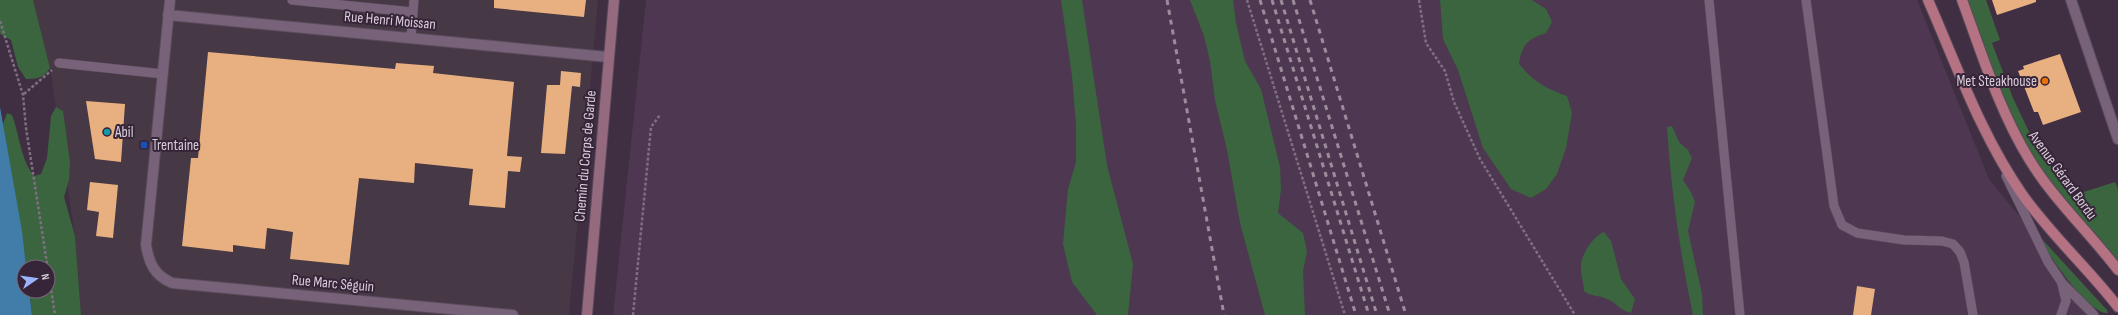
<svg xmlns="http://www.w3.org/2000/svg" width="2118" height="315" viewBox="0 0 2118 315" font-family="'Sofia Sans Condensed',sans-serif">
<rect width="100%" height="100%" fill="#402e42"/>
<path fill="#4e3750" d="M 646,0 L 1917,0 L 1989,179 L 2100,315 L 613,315 Z"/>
<path fill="#463845" d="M 33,0 L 598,0 L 569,315 L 81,315 L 75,236 L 50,68 Z"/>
<path fill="#3a653f" d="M 0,0 L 33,0 L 50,68 C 44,78 37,79 26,79 L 18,67 L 11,40 L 0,34 Z
M 1061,0 L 1082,0 L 1107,165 L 1133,264 L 1128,315 L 1097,315 L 1072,282 L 1063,244 L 1068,189 L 1076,162 L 1076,125 L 1072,76 Z
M 1190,0 L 1233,0 L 1236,23 L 1245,61 L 1261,89 L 1280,167 L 1281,189 L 1278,213 L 1303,233 L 1307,251 L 1303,272 L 1305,315 L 1265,315 L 1240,223 L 1227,150 L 1215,100 L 1210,61 L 1204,36 Z
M 1440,0 L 1532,0 L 1546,9 L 1552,22 L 1546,33 C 1528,39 1522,44 1519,64 C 1534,82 1545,88 1567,96 L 1572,113 L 1566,148 L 1557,174 L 1546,189 L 1531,198 L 1511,189 L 1483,148 L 1458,70 L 1443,39 Z
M 1967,0 L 1986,0 L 2000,40 L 1992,43 L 2013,98 L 2031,136 L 2071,196 L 2115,182 L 2118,189 L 2118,262 C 2084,224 2049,186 2023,141 C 1998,97 1984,47 1967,0 Z
M 56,107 L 63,111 L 70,162 L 69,180 L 64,197 L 75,236 L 81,315 L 32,315 L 29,291 L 48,291 L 48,267 L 26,267 L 3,124 L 7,113 L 12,115 C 20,136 20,158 34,176 L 41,174 L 47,158 L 51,116 Z
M 1672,126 L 1679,142 L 1688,150 L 1692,158 L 1683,180 L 1691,192 L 1695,202 L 1688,231 L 1702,294 L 1703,315 L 1693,315 C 1680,253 1671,191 1667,127 Z
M 1604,232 L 1611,241 L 1621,279 L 1635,299 L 1631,313 C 1618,309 1619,305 1609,300 C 1601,295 1591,297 1584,291 C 1584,283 1580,273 1581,265 C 1581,255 1594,235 1604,232 Z
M 2041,238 L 2107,310 L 2108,313 C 2089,315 2050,256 2041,241 Z"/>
<path fill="#417da8" d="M 0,107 L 22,231 L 26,267 L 24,267 L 24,291 L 29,291 L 32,315 L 0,315 Z"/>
<path fill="#e8b080" d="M 494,0 L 586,0 L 584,17 L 494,8 Z
M 1992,0 L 2036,0 L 2036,2 L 1997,15 Z
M 208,52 L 395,69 L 396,63 L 434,66 L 433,73 L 514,82 L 507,156 L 522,157 L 520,172 L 508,171 L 505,208 L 469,205 L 473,169 L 415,163 L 414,183 L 359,178 L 349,265 L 290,259 L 293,232 L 267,228 L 265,249 L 233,245 L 233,252 L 182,246 L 191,158 L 198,158 Z
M 2060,54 L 2081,112 L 2043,125 L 2038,112 L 2034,112 L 2018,71 L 2024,69 L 2023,66 Z
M 561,71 L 581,73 L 580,87 L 572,86 L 565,154 L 541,153 L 547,85 L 560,85 Z
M 86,101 L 125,104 L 121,162 L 95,159 Z
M 90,182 L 118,185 L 113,238 L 96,236 L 99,212 L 87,210 Z
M 1857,286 L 1875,289 L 1871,315 L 1853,315 Z"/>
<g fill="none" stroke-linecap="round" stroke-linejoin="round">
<g stroke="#594a5a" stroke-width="10">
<path id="lane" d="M 292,0 L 413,12
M 1709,0 L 1740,315
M 1806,0 L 1834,206 L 1842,225 L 1857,233 L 1904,240 L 1942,241 L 1953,244 L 1960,252 L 1964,262 L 1973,315
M 411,37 L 414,0
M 59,63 L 163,74
M 2006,176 L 2048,262 L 2062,283 L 2094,315
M 2061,315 L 2066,301 L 2062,284"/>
</g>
<g stroke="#594a5a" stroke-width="12">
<path id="street" d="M 170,0 L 146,245 C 149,263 154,275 172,283 L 513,315
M 2071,0 L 2118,139
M 168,15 L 608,57"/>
</g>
<g stroke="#594a5a" stroke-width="12">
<path id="secondary" d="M 587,315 L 614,0"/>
</g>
<g stroke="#594a5a" stroke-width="12">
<path id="primary" d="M 1928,0 C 1957,66 1981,135 2022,194 C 2051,235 2088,268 2118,307
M 1962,0 C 1982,54 1999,110 2029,159 C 2054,200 2089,232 2118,270"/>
</g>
<path stroke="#7f6f80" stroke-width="2.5" stroke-dasharray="3 2" stroke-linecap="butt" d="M 1247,0 L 1345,315
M 1419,0 L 1426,43 L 1445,71 L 1454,102 L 1480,159 L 1575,315
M 0,21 L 23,95 L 26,128 L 55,315
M 24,94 L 52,70
M 633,315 L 651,127 L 660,115"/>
<use href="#lane" stroke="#776279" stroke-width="9"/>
<use href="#street" stroke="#776279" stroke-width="10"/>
<use href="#secondary" stroke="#966a7e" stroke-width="10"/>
<use href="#primary" stroke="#b47283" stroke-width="10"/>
<path stroke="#9c8d9d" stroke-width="3" stroke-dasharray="5 5" stroke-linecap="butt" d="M 1167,0 L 1224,315
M 1260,0 L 1356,315
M 1272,0 L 1369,315
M 1281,0 L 1377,315
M 1293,0 L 1390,315
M 1310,0 L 1406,315"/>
</g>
<circle fill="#e8710a" stroke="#362438" stroke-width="1.5" cx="2045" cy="81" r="4"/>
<circle fill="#0f9aa8" stroke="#362438" stroke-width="1.5" cx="107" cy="132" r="4"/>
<rect fill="#1a4fb4" stroke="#362438" stroke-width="1.5" x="140" y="141" width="8" height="8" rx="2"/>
<g text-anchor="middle" stroke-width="4" stroke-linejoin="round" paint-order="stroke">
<g font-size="15" fill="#dacedb" stroke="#362438">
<text transform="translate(390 20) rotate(5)" y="5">Rue Henri Moissan</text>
<text transform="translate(585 156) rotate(-85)" y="5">Chemin du Corps de Garde</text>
<text transform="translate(2063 175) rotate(54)" y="5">Avenue Gérard Bordu</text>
<text transform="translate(333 283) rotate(5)" y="5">Rue Marc Séguin</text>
</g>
<g font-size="15" fill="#dacedb" stroke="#362438" text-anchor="start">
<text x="2037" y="86" text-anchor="end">Met Steakhouse</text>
<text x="115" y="137">Abil</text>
<text x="152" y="150">Trentaine</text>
</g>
</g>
<g transform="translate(36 279) rotate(77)"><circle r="19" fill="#362438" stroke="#786879"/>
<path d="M0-3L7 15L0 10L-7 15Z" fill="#9cb4fd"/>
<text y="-6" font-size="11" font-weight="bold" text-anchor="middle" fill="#dacedb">N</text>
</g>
</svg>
